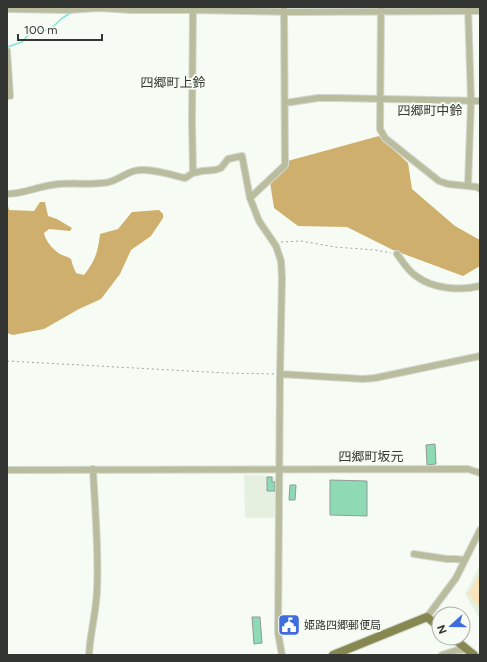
<svg xmlns="http://www.w3.org/2000/svg" width="487" height="662" viewBox="0 0 487 662" font-family="Figtree,'Noto Sans JP',sans-serif">
<rect width="100%" height="100%" fill="#f6fcf3"/>
<path fill="#e5f0e1" d="M 244,475 L 273,476 L 276,481 L 276,518 L 245,518 Z
M 480,565 L 480,622 L 479,618 L 465,594 Z"/>
<path fill="#f7e4bb" d="M 480,573 L 480,608 L 468,594 Z"/>
<path fill="#cfaf6d" d="M 379,136 L 408,163 L 412,189 L 455,226 L 480,240 L 480,266 L 463,276 L 393,250 L 347,227 L 298,226 L 274,208 L 270,182 L 284,162 Z
M 7,202 L 9,210 L 34,211 L 40,202 L 45,202 L 48,216 L 57,219 L 72,228 L 70,231 L 49,229 L 44,233 C 45,240 53,250 60,254 C 64,256 67,256 71,259 L 73,266 L 76,273 L 84,275 C 95,261 98,252 100,234 L 118,229 L 132,212 L 159,210 L 163,214 L 163,218 L 151,236 L 131,250 L 120,274 L 101,299 L 79,309 L 44,329 L 13,335 L 7,333 Z"/>
<g fill="none" stroke-linecap="round" stroke-linejoin="round">
<path stroke="#83e3da" stroke-width="1.5" d="M 7,47 L 22,42 L 29,34 L 51,29 L 61,19 L 72,12"/>
</g>
<path fill="#8edab5" stroke="#919a95" d="M 435,444 L 436,464 L 427,465 L 426,445 Z
M 267,477 L 272,477 L 272,482 L 275,482 L 275,491 L 267,491 Z
M 330,480 L 367,481 L 367,516 L 330,515 Z
M 290,485 L 296,485 L 295,500 L 289,500 Z
M 252,617 L 260,617 L 262,643 L 254,644 Z
M 294,620 L 295,628 L 286,629 L 285,621 Z"/>
<g fill="none" stroke-linecap="round" stroke-linejoin="round">
<g stroke="#d3d8d0" stroke-width="8">
<path id="minor" d="M 193,7 L 192,121 L 193,173
M 381,7 L 380,129 L 385,138 L 439,181 L 448,184 L 477,187 L 480,189
M 7,9 L 69,10 L 99,8 L 131,10 L 193,10 L 297,12 L 480,11
M 7,51 L 10,96 L 7,96
M 285,103 L 318,98 L 338,98 L 480,101
M 468,185 L 471,101 L 468,7
M 7,194 C 22,194 37,187 52,185 C 69,182 86,185 103,183 C 115,183 123,174 134,171 C 147,167 172,175 185,178 L 193,173 L 202,171 L 215,170 L 221,168 L 228,159 L 242,156 L 250,198 L 259,221 L 276,246 L 281,261 L 282,278 L 280,372 L 278,633 L 282,655
M 250,198 L 285,165 L 284,7
M 397,254 C 403,262 408,271 416,276 C 433,289 460,291 480,286
M 280,374 L 363,379 L 375,378 L 480,356
M 7,470 L 468,469 L 480,473
M 414,554 L 447,559 L 455,559 L 465,560
M 427,617 L 456,578 L 480,530
M 89,655 C 90,634 96,613 97,591 C 99,551 95,510 93,469
M 442,655 L 457,650 L 462,650 L 463,646"/>
</g>
<g stroke="#d3d8d0" stroke-width="10">
<path id="major" d="M 453,638 L 474,655
M 333,655 L 427,617 L 439,627"/>
</g>
<path stroke="#9fa39d" stroke-width="1" stroke-dasharray="2 3" stroke-linecap="butt" d="M 281,242 L 301,241 L 335,247 L 375,250 L 391,253
M 7,361 L 226,373 L 274,374"/>
<use href="#minor" stroke="#babc9e" stroke-width="6"/>
<use href="#major" stroke="#86884f" stroke-width="8"/>
</g>
<defs>
<g id="civic-square" transform="scale(1.15)"><rect x="-9" y="-9" width="18" height="18" rx="4" fill="#406dde" stroke="#f6fcf3"/><path d="M-.6-6.5H3V-4.5H.6V-3L4-1V1h2V6H-6V1h2V-1L-.6-3ZM-1.2 2.5V6h2.4V2.5Z" fill="#fff"/></g>
</defs>
<g fill-rule="evenodd">
<use href="#civic-square" x="289" y="625"/>
</g>
<g text-anchor="middle" stroke-width="4" stroke-linejoin="round" paint-order="stroke">
<g font-size="11" fill="#343633" stroke="#f6fcf3" text-anchor="start">
<text x="304" y="629">姫路四郷郵便局</text>
</g>
<g font-size="13" fill="#343832" stroke="#f6fcf3">
<text x="173" y="87">四郷町上鈴</text>
<text x="430" y="115">四郷町中鈴</text>
<text x="371" y="461">四郷町坂元</text>
</g>
</g>
<rect width="487" height="662" fill="none" stroke="#343633" stroke-width="16"/>
<g transform="translate(451 626) rotate(249)"><circle r="19" fill="#f6fcf3" stroke="#a8ada6"/>
<path d="M0-3L7 15L0 10L-7 15Z" fill="#406dde"/>
<text y="-6" font-size="11" font-weight="bold" text-anchor="middle" fill="#343633">N</text>
</g>
<path d="M18 34v6h84v-6" fill="none" stroke="#343633" stroke-width="2"/>
<text x="24" y="34" font-size="12" fill="#343633" stroke="#f6fcf3" stroke-width="3" paint-order="stroke">100 m</text>
</svg>
